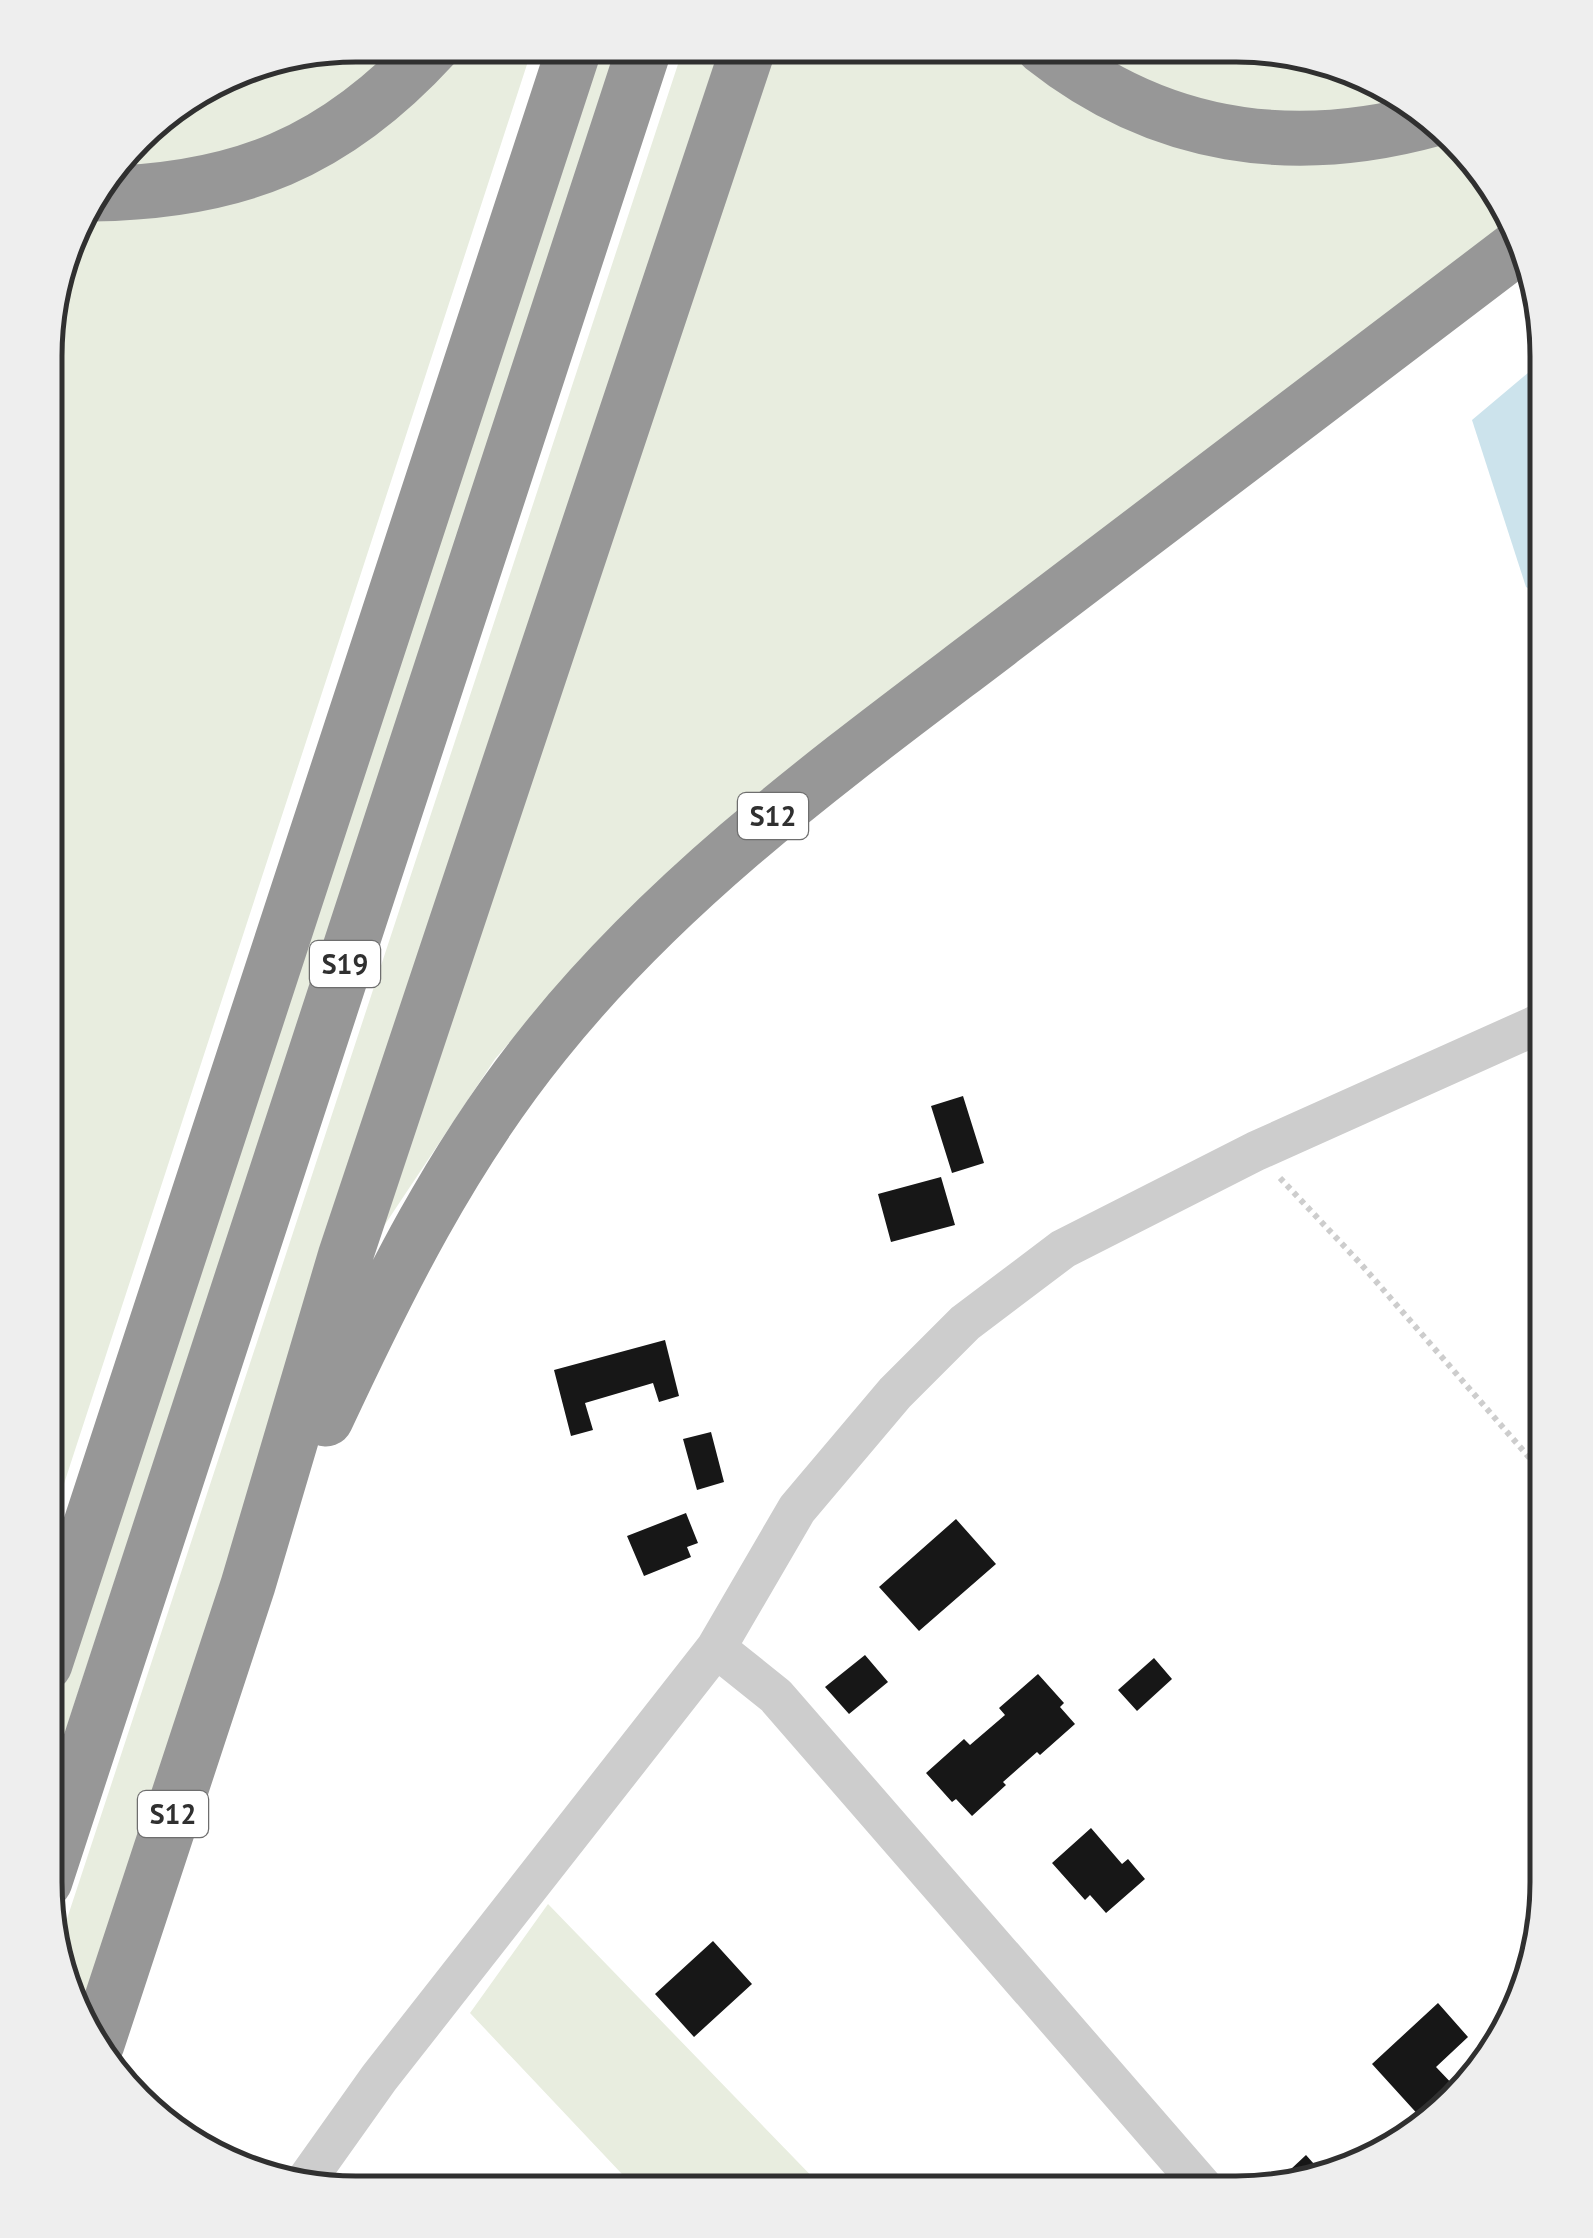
<svg xmlns="http://www.w3.org/2000/svg" width="1593" height="2238" viewBox="0 0 1593 2238" font-family="'PT Sans',sans-serif">
<rect width="100%" height="100%" fill="#fff"/>
<path fill="#e8eddf" d="M 356,45 L 402,45 L 365,85 L 252,147 L 164,170 L 112,169 L 151,122 L 256,62 Z
M 460,45 L 533,46 L 46,1539 L 48,315 L 83,210 L 126,213 Z
M 599,46 L 618,46 L 45,1793 L 45,1724 Z
M 684,46 L 729,46 L 77,2019 L 59,1943 Z
M 769,46 L 1010,47 L 1050,79 L 1122,117 L 1447,135 L 1516,219 L 582,959 L 495,1059 L 376,1238 Z
M 1080,47 L 1278,48 L 1410,102 L 1310,122 L 1199,106 Z
M 548,1904 L 827,2192 L 638,2191 L 470,2013 Z"/>
<path fill="#cce3ec" d="M 1548,356 L 1548,595 L 1544,597 L 1526,587 L 1472,420 Z"/>
<path fill="#171717" d="M 963,1096 L 984,1163 L 952,1173 L 931,1106 Z
M 941,1177 L 955,1225 L 891,1242 L 878,1194 Z
M 665,1340 L 679,1396 L 659,1402 L 653,1383 L 585,1403 L 593,1430 L 571,1436 L 554,1370 Z
M 711,1432 L 724,1482 L 697,1490 L 683,1439 Z
M 686,1513 L 698,1543 L 687,1547 L 691,1557 L 644,1576 L 627,1536 Z
M 956,1519 L 996,1564 L 919,1631 L 879,1587 Z
M 865,1655 L 888,1682 L 849,1714 L 825,1687 Z
M 1154,1658 L 1172,1679 L 1137,1711 L 1118,1690 Z
M 1038,1674 L 1064,1703 L 1060,1707 L 1075,1724 L 1040,1755 L 1037,1752 L 1003,1782 L 1006,1785 L 972,1816 L 956,1799 L 952,1802 L 926,1773 L 964,1739 L 970,1745 L 1005,1715 L 999,1708 Z
M 1091,1828 L 1122,1864 L 1128,1859 L 1145,1879 L 1106,1913 L 1090,1895 L 1085,1900 L 1052,1863 Z
M 713,1941 L 752,1984 L 694,2037 L 655,1994 Z
M 1438,2003 L 1468,2037 L 1436,2067 L 1457,2089 L 1422,2119 L 1372,2064 Z
M 1306,2155 L 1322,2173 L 1274,2185 Z"/>
<g fill="none" stroke-linecap="round" stroke-linejoin="round">
<path stroke="#cdcdcd" stroke-width="6" stroke-dasharray="5 5" stroke-linecap="butt" d="M 1280,1178 L 1360,1263 L 1547,1478"/>
<path stroke="#cdcdcd" stroke-width="40" d="M 716,1648 L 776,1696 L 1208,2193
M 303,2185 L 379,2078 L 716,1648 L 797,1509 L 895,1393 L 965,1323 L 1063,1249 L 1256,1151 L 1548,1020"/>
<path stroke="#979797" stroke-width="55" d="M 1043,47 C 1159,139 1293,158 1434,119
M 92,194 C 238,192 335,153 434,45
M 326,1419 C 388,1286 451,1158 544,1043 C 672,883 836,765 998,642 C 1172,510 1347,377 1522,244
M 45,1664 L 575,46
M 45,1881 L 645,46
M 97,2044 L 248,1585 L 345,1257 L 749,46"/>
</g>
<g text-anchor="middle" stroke-width="10" stroke-linejoin="round" paint-order="stroke">
<g fill="#fff" stroke="#6e6e6e" stroke-width="2.5">
<rect x="738" y="793" width="70" height="46" rx="8"/>
<rect x="310" y="941" width="70" height="46" rx="8"/>
<rect x="138" y="1791" width="70" height="46" rx="8"/>
</g>
<g font-size="28" font-weight="bold" fill="#303030">
<text x="773" y="826">S12</text>
<text x="345" y="974">S19</text>
<text x="173" y="1824">S12</text>
</g>
</g>
<path d="M0 0H1593V2238H0ZM356 62H1236A294 294 0 0 1 1530 356V1882A294 294 0 0 1 1236 2176H356A294 294 0 0 1 62 1882V356A294 294 0 0 1 356 62Z" fill="#eee" fill-rule="evenodd"/>
<path fill="none" stroke="#303030" stroke-width="5" d="M356 62H1236A294 294 0 0 1 1530 356V1882A294 294 0 0 1 1236 2176H356A294 294 0 0 1 62 1882V356A294 294 0 0 1 356 62Z"/>
</svg>
